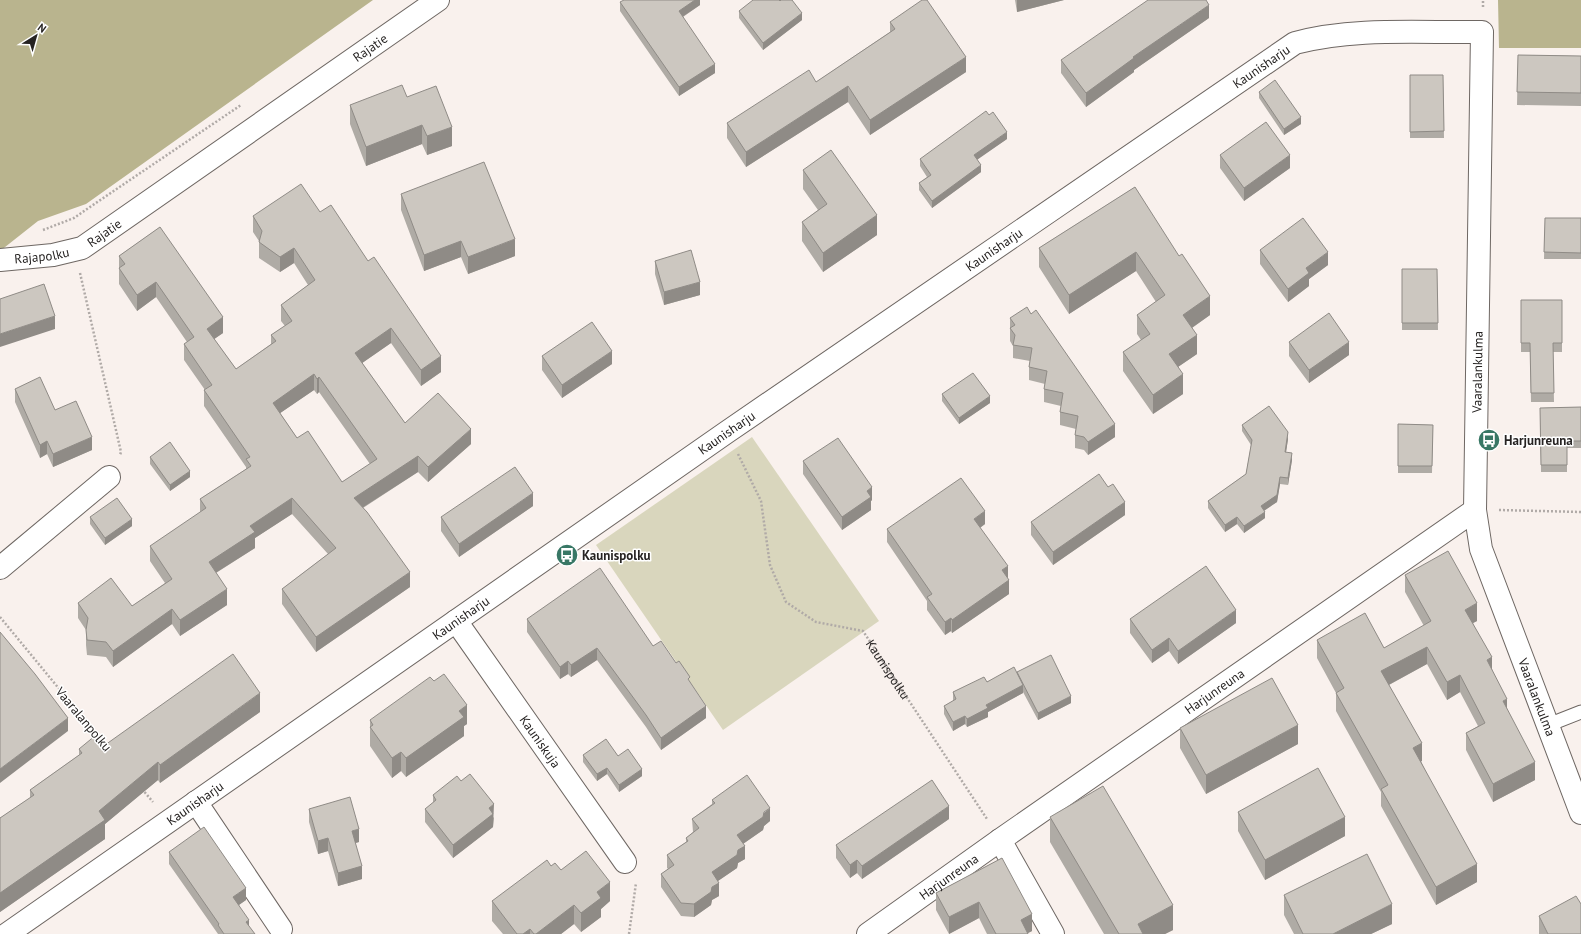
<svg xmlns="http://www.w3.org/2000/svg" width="1581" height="934" viewBox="0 0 1581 934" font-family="'PT Sans',sans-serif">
<rect width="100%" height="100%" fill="#f9f1ed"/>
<path fill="#d9d6bd" d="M 752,437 L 879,621 L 723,730 L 596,545 Z"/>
<path fill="#b9b48e" d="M 0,0 L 373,0 L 86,204 L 38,221 L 0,251 Z
M 1498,0 L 1581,0 L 1581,48 L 1499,48 Z"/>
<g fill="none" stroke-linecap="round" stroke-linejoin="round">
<g stroke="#6e6763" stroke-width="15">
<path id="service" d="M 1548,725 L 1581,712"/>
</g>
<g stroke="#6e6763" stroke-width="24">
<g id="minor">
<path id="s2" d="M 0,260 L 53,255 L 82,248 L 438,0"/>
<path d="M 0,568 L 109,477"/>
<path id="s3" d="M 456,621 L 625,862"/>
<path d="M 196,802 L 281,929"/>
<path d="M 1000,840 L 1053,934"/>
<path id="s4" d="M 7,934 L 727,432 L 1295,43 C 1354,27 1421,33 1482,32 L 1475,510 L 1481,549 L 1581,813"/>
<path id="s5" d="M 868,934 L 1000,840 L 1475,510"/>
</g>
</g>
<g stroke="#b0aaa7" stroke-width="2.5" stroke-dasharray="2 2" stroke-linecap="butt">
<path d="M 1483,7 L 1483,0"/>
<path d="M 43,230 L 74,218 L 87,209 L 241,105"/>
<path d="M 80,273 L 121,452 L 120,455"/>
<path id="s1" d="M 738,454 L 761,501 L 770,565 L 786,602 L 816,622 L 863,631 L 987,819"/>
<path d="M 1499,510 L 1581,512"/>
<path d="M 0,617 L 107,747"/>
<path d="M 142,789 L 153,802"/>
<path d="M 629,934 L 636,883"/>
</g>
<use href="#service" stroke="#fff" stroke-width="13"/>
<use href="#minor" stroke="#fff" stroke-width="22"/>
</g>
<path fill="#afaba5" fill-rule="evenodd" d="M 700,0 L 700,5 L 683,17 L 715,73 L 679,96 L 620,11 L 620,2 Z
M 1015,0 L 1064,0 L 1017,12 Z
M 739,11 L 802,20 L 763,50 L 739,18 Z
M 1209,18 L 1134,70 L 1134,72 L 1086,107 L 1061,73 L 1061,60 Z
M 890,22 L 966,72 L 870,135 L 848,102 L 746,167 L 727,138 L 727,123 L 816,82 L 890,32 Z
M 1518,55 L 1581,56 L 1581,106 L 1517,105 Z
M 1410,75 L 1443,75 L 1444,138 L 1410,138 Z
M 1259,92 L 1301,124 L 1284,135 L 1259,98 Z
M 407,97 L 452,146 L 427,155 L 422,144 L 366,166 L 350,124 L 350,105 Z
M 1007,139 L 977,159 L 981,172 L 932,208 L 919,190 L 919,183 L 927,177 L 920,166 L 920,159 Z
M 1220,155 L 1290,168 L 1244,201 L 1220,168 Z
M 803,170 L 877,235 L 823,272 L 802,241 L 802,222 L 818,210 L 803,189 Z
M 1135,187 L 1210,315 L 1192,328 L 1197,354 L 1178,367 L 1183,394 L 1153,414 L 1123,371 L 1123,352 L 1141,340 L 1137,334 L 1137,315 L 1156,302 L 1136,271 L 1069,314 L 1039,267 L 1039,248 Z
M 401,194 L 515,256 L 468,274 L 461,257 L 424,271 L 401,210 Z
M 320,212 L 441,372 L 421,386 L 391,343 L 362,363 L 405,423 L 471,444 L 428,482 L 418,472 L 363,508 L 410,587 L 316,652 L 282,604 L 282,589 L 328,554 L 292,514 L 255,538 L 255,548 L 216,573 L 227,605 L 180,636 L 172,624 L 113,667 L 106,657 L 87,655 L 86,645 L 86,630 L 78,618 L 78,603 L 132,606 L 165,583 L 150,561 L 150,546 L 200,513 L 200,499 L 246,469 L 246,467 L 204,406 L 204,390 L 205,390 L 184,360 L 184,344 L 187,342 L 156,297 L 137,311 L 119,284 L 119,256 L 160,227 L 223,333 L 214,339 L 236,369 L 271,344 L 271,335 L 285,326 L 281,321 L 281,305 L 308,285 L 294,263 L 280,272 L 259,258 L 259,241 L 253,232 L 253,216 ZM 314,390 L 317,394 L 319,392 L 370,464 L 342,482 L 297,438 L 280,413 Z
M 1545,218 L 1581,218 L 1581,259 L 1544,259 Z
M 1260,250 L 1328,265 L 1309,279 L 1309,286 L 1288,302 L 1260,264 Z
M 655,261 L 700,295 L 664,305 L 655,274 Z
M 1402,269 L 1437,269 L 1438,330 L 1402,330 Z
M 1521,300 L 1562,300 L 1562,352 L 1553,352 L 1554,402 L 1531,402 L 1530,352 L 1521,352 Z
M 1010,318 L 1115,437 L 1088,455 L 1084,450 L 1075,448 L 1075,435 L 1076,429 L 1060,425 L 1060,412 L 1061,406 L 1044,402 L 1044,389 L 1045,384 L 1029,380 L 1029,367 L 1030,361 L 1013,358 L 1013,346 L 1010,341 Z
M 1289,342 L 1349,355 L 1309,383 L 1289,356 Z
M 542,356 L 612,364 L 562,398 L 542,370 Z
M 15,389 L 55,410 L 92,450 L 53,467 L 47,454 L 40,458 L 15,402 Z
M 942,394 L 990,403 L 959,424 L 942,401 Z
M 1581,407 L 1581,448 L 1567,448 L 1567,472 L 1541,472 L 1540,408 Z
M 1398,424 L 1433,425 L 1432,473 L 1398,473 Z
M 1242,425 L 1288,439 L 1286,452 L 1292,460 L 1288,485 L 1280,484 L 1277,502 L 1264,510 L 1265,518 L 1244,533 L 1237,524 L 1225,532 L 1208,508 L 1208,501 L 1246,474 L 1251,445 L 1242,431 Z
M 150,457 L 190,477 L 170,491 L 150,464 Z
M 803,461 L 872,500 L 871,501 L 871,510 L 842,530 L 803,474 Z
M 1108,487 L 1125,515 L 1053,565 L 1031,535 L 1031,522 Z
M 533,506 L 459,557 L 441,531 L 441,517 Z
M 90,517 L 132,526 L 105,545 L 90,524 Z
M 985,524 L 980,528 L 1008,579 L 1009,594 L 952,633 L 951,631 L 945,635 L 927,610 L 927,601 L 887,542 L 887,529 Z
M 1405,575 L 1477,621 L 1473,623 L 1492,669 L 1507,711 L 1535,780 L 1493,802 L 1466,750 L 1466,733 L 1478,726 L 1460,692 L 1447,700 L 1427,664 L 1389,685 L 1422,761 L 1421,761 L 1477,882 L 1436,905 L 1381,806 L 1381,792 L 1336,711 L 1336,693 L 1317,658 L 1317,640 L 1384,648 L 1424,626 L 1405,592 Z
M 527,619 L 653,646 L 690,682 L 706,718 L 661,750 L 646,727 L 597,660 L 571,677 L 568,674 L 560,679 L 527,632 Z
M 1130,619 L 1236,623 L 1178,664 L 1169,651 L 1152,663 L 1130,633 Z
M 1017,672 L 1071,703 L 1038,720 L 1023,692 L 1023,693 L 988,712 L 988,717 L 967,727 L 965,724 L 953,731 L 944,714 L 944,706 L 953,701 L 953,692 Z
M 260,712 L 160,783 L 158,780 L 105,824 L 105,839 L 0,912 L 0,818 L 30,798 L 30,790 L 79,755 L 79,749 L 105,745 Z
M 370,720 L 467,724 L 464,726 L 464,736 L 406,777 L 401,771 L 392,778 L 370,746 Z
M 1180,728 L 1298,744 L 1206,794 L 1180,748 Z
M 583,755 L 618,756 L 642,776 L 619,792 L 607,774 L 597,781 L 583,762 Z
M 461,781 L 494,818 L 493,827 L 453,858 L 425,822 L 425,809 L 433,803 L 433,795 Z
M 712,800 L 770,821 L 764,826 L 763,830 L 743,844 L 745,859 L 738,863 L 737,868 L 718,881 L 719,896 L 712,900 L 711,905 L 694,917 L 681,916 L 661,887 L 661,874 L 668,869 L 667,868 L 667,855 L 686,842 L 686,838 L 693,832 L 692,819 L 712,804 Z
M 309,809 L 359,842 L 355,843 L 362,879 L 338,886 L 328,851 L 318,854 L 309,822 Z
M 1238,812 L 1345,836 L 1265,880 L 1238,831 Z
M 1050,817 L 1173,930 L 1165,934 L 1104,934 L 1050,842 Z
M 949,819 L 862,879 L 857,873 L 850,878 L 836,858 L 836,845 Z
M 169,852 L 246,900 L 239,905 L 249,927 L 255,934 L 218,934 L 169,864 Z
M 1002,858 L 1032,931 L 1028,933 L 1028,934 L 987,934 L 979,918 L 949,934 L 936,910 L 936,893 Z
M 551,866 L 561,870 L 610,901 L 601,909 L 601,917 L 581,932 L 574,924 L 561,934 L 503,934 L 492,921 L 492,901 Z
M 1284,895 L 1392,924 L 1371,934 L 1294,934 L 1284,915 Z
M 1539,916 L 1581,934 L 1539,934 Z"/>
<path fill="#8f8b86" d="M 695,0 L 700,0 L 700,5 L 679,19 L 679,11 Z
M 1017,0 L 1064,0 L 1017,12 Z
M 1209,5 L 1209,18 L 1134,70 L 1134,72 L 1086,107 L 1086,93 L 1133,57 Z
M 802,13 L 802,20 L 763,50 L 763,43 Z
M 966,57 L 966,72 L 870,135 L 870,120 Z
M 715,64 L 715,73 L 679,96 L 679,87 Z
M 848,86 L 848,102 L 746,167 L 746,152 Z
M 1301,117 L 1301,124 L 1284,135 L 1284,129 Z
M 422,125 L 422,144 L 366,166 L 366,147 Z
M 452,127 L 452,146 L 427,155 L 427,136 Z
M 1007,132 L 1007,139 L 974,162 L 974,155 Z
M 1290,155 L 1290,168 L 1244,201 L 1244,188 Z
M 981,165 L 981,172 L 932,208 L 932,201 Z
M 877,215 L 877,235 L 823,272 L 823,253 Z
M 515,239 L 515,256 L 468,274 L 468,257 Z
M 461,241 L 461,257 L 424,271 L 424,255 Z
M 294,248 L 294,263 L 280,272 L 280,257 Z
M 1136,252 L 1136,271 L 1069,314 L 1069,295 Z
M 1328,252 L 1328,265 L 1309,279 L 1309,286 L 1288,302 L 1288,289 L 1306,268 Z
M 156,282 L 156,297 L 137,311 L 137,295 Z
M 700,282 L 700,295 L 664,305 L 664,292 Z
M 1210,296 L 1210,315 L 1183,334 L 1183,315 Z
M 55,316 L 55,329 L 0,347 L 0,334 Z
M 223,317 L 223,333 L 207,344 L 207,329 Z
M 391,328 L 391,343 L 355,368 L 355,353 Z
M 1197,335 L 1197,354 L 1169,373 L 1169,354 Z
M 1349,342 L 1349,355 L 1309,383 L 1309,370 Z
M 612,351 L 612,364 L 562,398 L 562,385 Z
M 441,356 L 441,372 L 421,386 L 421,370 Z
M 314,374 L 314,390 L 273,418 L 273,403 Z
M 1183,374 L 1183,394 L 1153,414 L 1153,395 Z
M 319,377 L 319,392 L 317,394 L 317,379 Z
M 990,396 L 990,403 L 959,424 L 959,418 Z
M 1115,424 L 1115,437 L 1088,455 L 1088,442 Z
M 471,429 L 471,444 L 428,482 L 428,467 Z
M 1288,432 L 1288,439 L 1285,459 L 1285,452 Z
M 92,437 L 92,450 L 53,467 L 53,454 Z
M 47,441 L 47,454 L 40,458 L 40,445 Z
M 1292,453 L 1292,460 L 1288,485 L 1288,478 Z
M 418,456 L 418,472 L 354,513 L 354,498 Z
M 190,471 L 190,477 L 170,491 L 170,485 Z
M 1280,477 L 1280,484 L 1277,502 L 1261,513 L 1261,506 Z
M 872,487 L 872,500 L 871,501 L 871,510 L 842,530 L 842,517 L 867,491 Z
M 533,493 L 533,506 L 459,557 L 459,544 Z
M 292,498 L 292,514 L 255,538 L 255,548 L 209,577 L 209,562 L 250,526 Z
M 1125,502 L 1125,515 L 1053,565 L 1053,552 Z
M 985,511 L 985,524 L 974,532 L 974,519 Z
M 1265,512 L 1265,518 L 1244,533 L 1244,526 Z
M 1237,517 L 1237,524 L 1225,532 L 1225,525 Z
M 132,519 L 132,526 L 105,545 L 105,538 Z
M 1008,566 L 1008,579 L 1002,570 Z
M 410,572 L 410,587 L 316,652 L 316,637 Z
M 1009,580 L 1009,594 L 952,633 L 952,620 Z
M 227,589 L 227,605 L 180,636 L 180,620 Z
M 1477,603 L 1477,621 L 1465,627 L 1465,610 Z
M 172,609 L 172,624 L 113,667 L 113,651 Z
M 1236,610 L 1236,623 L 1178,664 L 1178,651 Z
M 951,618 L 951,631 L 945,635 L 945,622 Z
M 1169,638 L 1169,651 L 1152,663 L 1152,650 Z
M 1427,647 L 1427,664 L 1381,689 L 1381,671 Z
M 597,648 L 597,660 L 571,677 L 571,665 Z
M 1492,657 L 1492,675 L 1487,660 Z
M 568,661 L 568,674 L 560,679 L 560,667 Z
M 1460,675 L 1460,692 L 1447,700 L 1447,682 Z
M 1023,685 L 1023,693 L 988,712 L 988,717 L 967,727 L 967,719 L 986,705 Z
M 260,693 L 260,712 L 160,783 L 160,765 Z
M 1071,696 L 1071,703 L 1038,720 L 1038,713 Z
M 1507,699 L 1507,717 L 1503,701 Z
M 467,705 L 467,724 L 464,726 L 464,736 L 406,777 L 406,758 L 459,711 Z
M 706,706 L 706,718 L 661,750 L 661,738 Z
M 965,716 L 965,724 L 953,731 L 953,722 Z
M 68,718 L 68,731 L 0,783 L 0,769 Z
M 1298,725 L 1298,744 L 1206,794 L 1206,775 Z
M 1422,743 L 1422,761 L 1413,766 L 1413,748 Z
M 401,752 L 401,771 L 392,778 L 392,758 Z
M 158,762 L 158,780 L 105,824 L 105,839 L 0,912 L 0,893 Z
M 1535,762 L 1535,780 L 1493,802 L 1493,784 Z
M 607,768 L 607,774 L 597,781 L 597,774 Z
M 642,769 L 642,776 L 619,792 L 619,785 Z
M 494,804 L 493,827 L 453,858 L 453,845 L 489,808 Z
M 949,806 L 949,819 L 862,879 L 862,866 Z
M 770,808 L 770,821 L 764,826 L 763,830 L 737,848 L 737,835 Z
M 1345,817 L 1345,836 L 1265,880 L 1265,860 Z
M 359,829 L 359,842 L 352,844 L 352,831 Z
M 328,838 L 328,851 L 318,854 L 318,841 Z
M 745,846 L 745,859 L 738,863 L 737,868 L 712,885 L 712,872 L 738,850 Z
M 857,860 L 857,873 L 850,878 L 850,865 Z
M 1477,864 L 1477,882 L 1436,905 L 1436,887 Z
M 362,866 L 362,879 L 338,886 L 338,873 Z
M 610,882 L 610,901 L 601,909 L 601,917 L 581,932 L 581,913 L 597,892 Z
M 719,883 L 719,896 L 712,900 L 711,905 L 694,917 L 694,904 L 712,887 Z
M 246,888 L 246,900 L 233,909 L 233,897 Z
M 979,902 L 979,918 L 949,934 L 949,917 Z
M 1392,904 L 1392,924 L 1371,934 L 1333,934 Z
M 574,905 L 574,924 L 561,934 L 536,934 Z
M 1173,905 L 1173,930 L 1165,934 L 1138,934 L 1138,924 Z
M 1032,914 L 1032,931 L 1026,934 L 1021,920 Z
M 249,920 L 249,933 L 246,922 Z
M 530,929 L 530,934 L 523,934 Z"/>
<path fill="#ccc7c0" stroke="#8f8b86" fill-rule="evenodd" d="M 624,0 L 695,0 L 679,11 L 715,64 L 679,87 L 620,2 Z
M 753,0 L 779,0 L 780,1 L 781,0 L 792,0 L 802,13 L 763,43 L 739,11 Z
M 922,0 L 927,0 L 966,57 L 870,120 L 848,86 L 746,152 L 727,123 L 809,70 L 816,82 L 895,29 L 890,22 Z
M 1148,0 L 1206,0 L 1209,5 L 1133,57 L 1134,58 L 1086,93 L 1061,60 Z
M 1518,55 L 1581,56 L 1581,93 L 1517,92 Z
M 1410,75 L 1443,75 L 1444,131 L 1410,132 Z
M 1275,80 L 1301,117 L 1284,129 L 1259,92 Z
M 402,85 L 407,97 L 436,86 L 452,127 L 427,136 L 422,125 L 366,147 L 350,105 Z
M 986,111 L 989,115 L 993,112 L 1007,132 L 974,155 L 981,165 L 932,201 L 919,183 L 931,175 L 920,159 Z
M 1266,122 L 1290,155 L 1244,188 L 1220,155 Z
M 831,150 L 877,215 L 823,253 L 802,222 L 827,204 L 803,170 Z
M 484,162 L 515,239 L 468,257 L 461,241 L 424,255 L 401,194 Z
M 301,184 L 320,212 L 331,205 L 368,261 L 374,257 L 441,356 L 421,370 L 391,328 L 355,353 L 405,423 L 438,393 L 471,429 L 428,467 L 418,456 L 354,498 L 367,512 L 410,572 L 316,637 L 282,589 L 336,548 L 292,498 L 250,526 L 255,532 L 209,562 L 227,589 L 180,620 L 172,609 L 113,651 L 106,642 L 87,640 L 86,630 L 88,618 L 78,603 L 111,578 L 132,606 L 172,579 L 150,546 L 206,508 L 200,499 L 251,466 L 246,459 L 250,457 L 204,390 L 212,385 L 184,344 L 194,337 L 156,282 L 137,295 L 119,268 L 125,264 L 119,256 L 160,227 L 223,317 L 207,329 L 236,369 L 276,341 L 271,335 L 292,321 L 281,305 L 315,280 L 294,248 L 280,257 L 259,242 L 262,231 L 253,216 ZM 314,374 L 317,379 L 319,377 L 377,459 L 342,482 L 308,431 L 297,438 L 273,403 Z
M 1135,187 L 1179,256 L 1182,254 L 1210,296 L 1183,315 L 1197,335 L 1169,354 L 1183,374 L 1153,395 L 1123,352 L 1150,334 L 1137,315 L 1165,295 L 1136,252 L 1069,295 L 1039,248 Z
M 1303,218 L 1328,252 L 1306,268 L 1309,273 L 1288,289 L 1260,250 Z
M 1545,218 L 1581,218 L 1581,253 L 1544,252 Z
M 691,250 L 700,282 L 664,292 L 655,261 Z
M 1402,269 L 1437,269 L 1438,323 L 1402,323 Z
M 44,284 L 55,316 L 0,334 L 0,299 Z
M 1521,300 L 1562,300 L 1562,343 L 1553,343 L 1554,393 L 1531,393 L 1530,343 L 1521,343 Z
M 1027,307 L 1031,314 L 1036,310 L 1115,424 L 1088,442 L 1084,437 L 1075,435 L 1078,416 L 1060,412 L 1063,393 L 1044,389 L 1047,371 L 1029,367 L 1032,348 L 1013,345 L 1015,335 L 1010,328 L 1015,325 L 1010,318 Z
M 1329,313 L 1349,342 L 1309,370 L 1289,342 Z
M 592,322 L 612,351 L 562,385 L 542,356 Z
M 973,373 L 990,396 L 959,418 L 942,394 Z
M 40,377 L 55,410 L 76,401 L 92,437 L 53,454 L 47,441 L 40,445 L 15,389 Z
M 1269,406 L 1288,432 L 1285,452 L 1292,453 L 1288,478 L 1280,477 L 1277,495 L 1261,506 L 1265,512 L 1244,526 L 1237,517 L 1225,525 L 1208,501 L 1246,474 L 1252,440 L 1242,425 Z
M 1581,407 L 1581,441 L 1567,441 L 1567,465 L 1541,465 L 1540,408 Z
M 1398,424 L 1433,425 L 1432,466 L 1398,466 Z
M 838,438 L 872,487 L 867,491 L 871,497 L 842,517 L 803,461 Z
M 170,442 L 190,471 L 170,485 L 150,457 Z
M 515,467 L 533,493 L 459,544 L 441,517 Z
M 1099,474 L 1108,487 L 1113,484 L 1125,502 L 1053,552 L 1031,522 Z
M 961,478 L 985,511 L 974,519 L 1008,566 L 1002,570 L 1009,580 L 952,620 L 951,618 L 945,622 L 927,597 L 932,594 L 887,529 Z
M 117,498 L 132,519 L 105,538 L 90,517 Z
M 1448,551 L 1477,603 L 1465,610 L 1492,657 L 1487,660 L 1507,699 L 1503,701 L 1535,762 L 1493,784 L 1466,733 L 1485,723 L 1460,675 L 1447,682 L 1427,647 L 1381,671 L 1422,743 L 1413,748 L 1477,864 L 1436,887 L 1381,789 L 1388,785 L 1336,693 L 1344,688 L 1317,640 L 1365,613 L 1384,648 L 1431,621 L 1405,575 Z
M 1206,566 L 1236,610 L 1178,651 L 1169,638 L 1152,650 L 1130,619 Z
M 600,568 L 653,646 L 661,641 L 676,663 L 679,661 L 690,677 L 688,679 L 706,706 L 661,738 L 646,715 L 597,648 L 571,665 L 568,661 L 560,667 L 527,619 Z
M 0,632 L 35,674 L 68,718 L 0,769 Z
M 233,654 L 260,693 L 160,765 L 158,762 L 99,811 L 105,820 L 0,893 L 0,818 L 34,795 L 30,790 L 82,753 L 79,749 L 96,735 L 105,745 Z
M 1051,655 L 1071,696 L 1038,713 L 1017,672 Z
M 1014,667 L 1023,685 L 986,705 L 988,708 L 967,719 L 965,716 L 953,722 L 944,706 L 956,699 L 953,692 L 984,677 L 987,682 Z
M 444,674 L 467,705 L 459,711 L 464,717 L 406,758 L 401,752 L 392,758 L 370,727 L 373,725 L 370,720 L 430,677 L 434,681 Z
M 1272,678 L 1298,725 L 1206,775 L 1180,728 Z
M 606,739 L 618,756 L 628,749 L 642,769 L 619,785 L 607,768 L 597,774 L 583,755 Z
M 1318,768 L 1345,817 L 1265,860 L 1238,812 Z
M 470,774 L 494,804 L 489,808 L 493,814 L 453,845 L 425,809 L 436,800 L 433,795 L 457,776 L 461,781 Z
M 747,775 L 770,808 L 764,812 L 763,817 L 737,835 L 745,846 L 738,850 L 737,855 L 712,872 L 719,883 L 712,887 L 711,892 L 694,904 L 681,903 L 661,874 L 674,865 L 667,855 L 688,841 L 686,838 L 699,828 L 692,819 L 715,803 L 712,800 Z
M 932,780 L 949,806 L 862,866 L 857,860 L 850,865 L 836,845 Z
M 1103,786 L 1173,905 L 1138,924 L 1143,934 L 1119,934 L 1050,817 Z
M 350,797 L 359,829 L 352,831 L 362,866 L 338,873 L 328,838 L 318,841 L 309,809 Z
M 204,827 L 246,888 L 233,897 L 249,920 L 246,922 L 255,934 L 224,934 L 218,925 L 219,924 L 169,852 Z
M 586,851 L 610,882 L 597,892 L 601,898 L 581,913 L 574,905 L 536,934 L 534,934 L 530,929 L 523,934 L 517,934 L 492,901 L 547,860 L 551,866 L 555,863 L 561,870 Z
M 1367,854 L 1392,904 L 1333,934 L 1303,934 L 1284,895 Z
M 1002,858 L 1032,914 L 1021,920 L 1028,934 L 996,934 L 979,902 L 949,917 L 936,893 Z
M 1576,896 L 1581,904 L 1581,934 L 1548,934 L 1539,916 Z"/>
<defs>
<g id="bus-disc" transform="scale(1.15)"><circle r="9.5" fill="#387765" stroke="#fff"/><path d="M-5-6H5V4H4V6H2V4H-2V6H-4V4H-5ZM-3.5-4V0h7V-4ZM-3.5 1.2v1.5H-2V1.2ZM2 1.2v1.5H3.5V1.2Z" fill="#fff"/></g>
</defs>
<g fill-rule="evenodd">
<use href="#bus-disc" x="1489" y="440"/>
<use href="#bus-disc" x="567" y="555"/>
</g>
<g text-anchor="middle" stroke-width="3" stroke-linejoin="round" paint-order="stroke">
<g font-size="13" fill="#262322" stroke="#fff">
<text dy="5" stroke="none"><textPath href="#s2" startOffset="434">Rajatie</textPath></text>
<text dy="5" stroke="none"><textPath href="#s4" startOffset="1525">Kaunisharju</textPath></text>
<text dy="5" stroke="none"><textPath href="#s2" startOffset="110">Rajatie</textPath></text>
<text dy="5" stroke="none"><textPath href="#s4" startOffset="1201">Kaunisharju</textPath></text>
<text dy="5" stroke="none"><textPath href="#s2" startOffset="42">Rajapolku</textPath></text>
<text transform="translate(1477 372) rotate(-89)" y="5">Vaaralankulma</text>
<text dy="5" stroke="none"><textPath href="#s4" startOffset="877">Kaunisharju</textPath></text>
<text dy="5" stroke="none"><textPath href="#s4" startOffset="553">Kaunisharju</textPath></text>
<text dy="5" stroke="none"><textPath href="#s1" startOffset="287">Kaunispolku</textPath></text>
<text dy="5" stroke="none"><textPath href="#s5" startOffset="423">Harjunreuna</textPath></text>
<text dy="5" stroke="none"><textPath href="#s4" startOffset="2430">Vaaralankulma</textPath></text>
<text transform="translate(84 719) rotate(50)" y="5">Vaaralanpolku</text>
<text dy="5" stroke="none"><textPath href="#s3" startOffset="147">Kauniskuja</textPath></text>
<text dy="5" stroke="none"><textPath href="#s4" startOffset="229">Kaunisharju</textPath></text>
<text dy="5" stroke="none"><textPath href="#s5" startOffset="99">Harjunreuna</textPath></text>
</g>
<g font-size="13" font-weight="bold" fill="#262322" stroke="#fff" text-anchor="start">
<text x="1504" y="445">Harjunreuna</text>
<text x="582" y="560">Kaunispolku</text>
</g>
</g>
<g transform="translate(36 36) rotate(37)" stroke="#ffffff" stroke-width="3" paint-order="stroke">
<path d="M0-3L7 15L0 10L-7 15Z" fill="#262322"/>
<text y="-6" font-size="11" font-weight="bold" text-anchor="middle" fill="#262322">N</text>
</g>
</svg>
